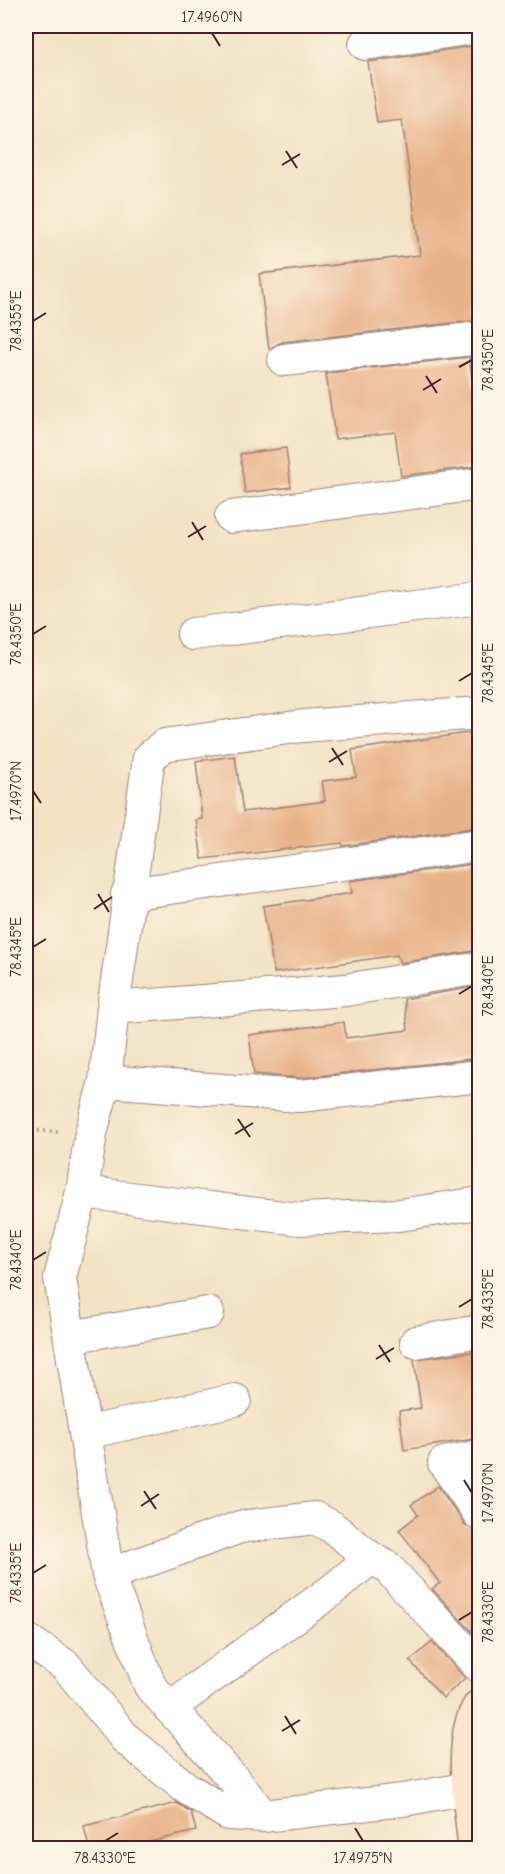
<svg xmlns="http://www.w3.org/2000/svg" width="505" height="1874" viewBox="0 0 505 1874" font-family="'Comic Neue',sans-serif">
<rect width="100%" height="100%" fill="#fcf5e5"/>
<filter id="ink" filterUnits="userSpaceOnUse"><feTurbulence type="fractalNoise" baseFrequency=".0167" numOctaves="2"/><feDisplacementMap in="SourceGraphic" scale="12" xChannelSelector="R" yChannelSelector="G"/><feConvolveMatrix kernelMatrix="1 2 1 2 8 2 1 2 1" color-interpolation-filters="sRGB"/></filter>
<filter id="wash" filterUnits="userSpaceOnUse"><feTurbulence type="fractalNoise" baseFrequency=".008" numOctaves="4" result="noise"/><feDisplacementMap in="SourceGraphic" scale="24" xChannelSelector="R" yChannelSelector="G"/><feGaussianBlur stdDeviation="1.35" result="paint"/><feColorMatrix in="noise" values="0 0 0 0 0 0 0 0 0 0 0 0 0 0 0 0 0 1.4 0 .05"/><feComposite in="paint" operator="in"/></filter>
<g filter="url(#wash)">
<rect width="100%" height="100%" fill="#f2e1c3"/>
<g id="blocks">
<path fill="#e9b38a" d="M 480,45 L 480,320 L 282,342 L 269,349 L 259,274 L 420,255 L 402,120 L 377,123 L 368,62 Z
M 469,357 L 480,435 L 480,466 L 401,476 L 395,432 L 335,439 L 326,373 Z
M 286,448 L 291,487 L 245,493 L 240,454 Z
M 480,731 L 480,827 L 343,846 L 342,843 L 202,859 L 196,820 L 202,819 L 196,761 L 235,756 L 243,812 L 325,801 L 322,781 L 356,777 L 352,750 Z
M 480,863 L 480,950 L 400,963 L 397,955 L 274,973 L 263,906 L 352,893 L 350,881 Z
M 480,986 L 480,1058 L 300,1078 L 254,1074 L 249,1035 L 344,1022 L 346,1038 L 408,1030 L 404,999 Z
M 480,1351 L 480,1438 L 404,1450 L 399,1411 L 421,1408 L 414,1359 Z
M 438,1486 L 465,1525 L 480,1533 L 480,1640 L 432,1589 L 440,1583 L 399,1530 L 418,1515 L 411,1505 Z
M 432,1642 L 465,1678 L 443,1698 L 410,1661 Z
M 177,1803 L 191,1812 L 196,1831 L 124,1848 L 89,1848 L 84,1826 Z"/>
</g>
</g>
<g filter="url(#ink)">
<use href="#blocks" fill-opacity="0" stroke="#9e8077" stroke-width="1.5"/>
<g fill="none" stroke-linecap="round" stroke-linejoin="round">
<g stroke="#9e8077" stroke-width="34">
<path id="street" d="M 365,44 L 480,27
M 284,360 L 480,338
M 231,517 L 480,484
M 193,634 L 480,598
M 480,713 L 303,726 L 164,745 L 149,758 L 113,1008 L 345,990 L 480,968
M 127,894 L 480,845
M 113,1008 L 105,1081 L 91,1133 L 82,1192 L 299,1219 L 399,1215 L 480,1203
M 105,1081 L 300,1096 L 480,1076
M 82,1192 L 60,1278 L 108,1575 L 150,1686 L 236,1782 L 263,1816 L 403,1800 L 480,1786
M 70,1337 L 208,1313
M 416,1342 L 480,1331
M 85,1433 L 235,1400
M 480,1456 L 444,1463 L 480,1515
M 371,1558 L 386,1566 L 480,1667
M 108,1575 L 240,1527 L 315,1518 L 332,1527 L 371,1558 L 331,1591 L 169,1708
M 26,1639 L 66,1666 L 126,1739 L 186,1788 L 228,1814 L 263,1816"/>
</g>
<g stroke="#9e8077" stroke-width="36">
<path id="secondary" d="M 475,1848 C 472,1810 457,1739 480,1706"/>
</g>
<path stroke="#9e8077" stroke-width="4" stroke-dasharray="1.5 4.5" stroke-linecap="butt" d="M 26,1130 L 58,1132"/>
<use href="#street" stroke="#fff" stroke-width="32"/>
<use href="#secondary" stroke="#fbe5cf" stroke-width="33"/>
</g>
</g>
<path fill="none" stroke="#4a1f2b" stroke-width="2" d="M 212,33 L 220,46M 286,151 L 297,168M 282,165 L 300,154M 33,321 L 46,313M 459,367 L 472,360M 426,376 L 437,393M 423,390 L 441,379M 192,522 L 203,540M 188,537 L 206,526M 33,634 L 46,626M 459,681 L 472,673M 332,748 L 343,765M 329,762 L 347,751M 33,791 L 41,803M 98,894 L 109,912M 94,909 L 112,897M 33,947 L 46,939M 459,994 L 472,986M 238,1119 L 250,1137M 235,1134 L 253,1123M 33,1260 L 46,1252M 459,1307 L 472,1299M 379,1345 L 390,1362M 376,1359 L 394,1348M 464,1480 L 472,1493M 144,1491 L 156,1509M 141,1506 L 159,1494M 33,1573 L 46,1565M 459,1620 L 472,1612M 285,1716 L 296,1734M 282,1731 L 300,1720M 355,1828 L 363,1841M 105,1841 L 118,1833"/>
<rect width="505" height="1874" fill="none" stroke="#fcf5e5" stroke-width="66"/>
<rect x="33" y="33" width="439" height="1808" fill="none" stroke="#4a1f2b" stroke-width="2"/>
<g font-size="15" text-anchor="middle" fill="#4a1f2b">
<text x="212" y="22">17.4960°N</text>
<text transform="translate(16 321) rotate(-90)" y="5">78.4355°E</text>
<text transform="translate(488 360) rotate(-90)" y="5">78.4350°E</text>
<text transform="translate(16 634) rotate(-90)" y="5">78.4350°E</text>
<text transform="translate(488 673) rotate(-90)" y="5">78.4345°E</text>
<text transform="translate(16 791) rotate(-90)" y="5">17.4970°N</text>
<text transform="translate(16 947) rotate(-90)" y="5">78.4345°E</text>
<text transform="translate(488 986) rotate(-90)" y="5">78.4340°E</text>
<text transform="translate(16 1260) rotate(-90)" y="5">78.4340°E</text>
<text transform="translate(488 1299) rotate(-90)" y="5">78.4335°E</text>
<text transform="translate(488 1493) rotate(-90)" y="5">17.4970°N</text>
<text transform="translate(16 1573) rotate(-90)" y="5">78.4335°E</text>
<text transform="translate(488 1612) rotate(-90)" y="5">78.4330°E</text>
<text x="105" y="1863">78.4330°E</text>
<text x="363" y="1863">17.4975°N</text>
</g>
</svg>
